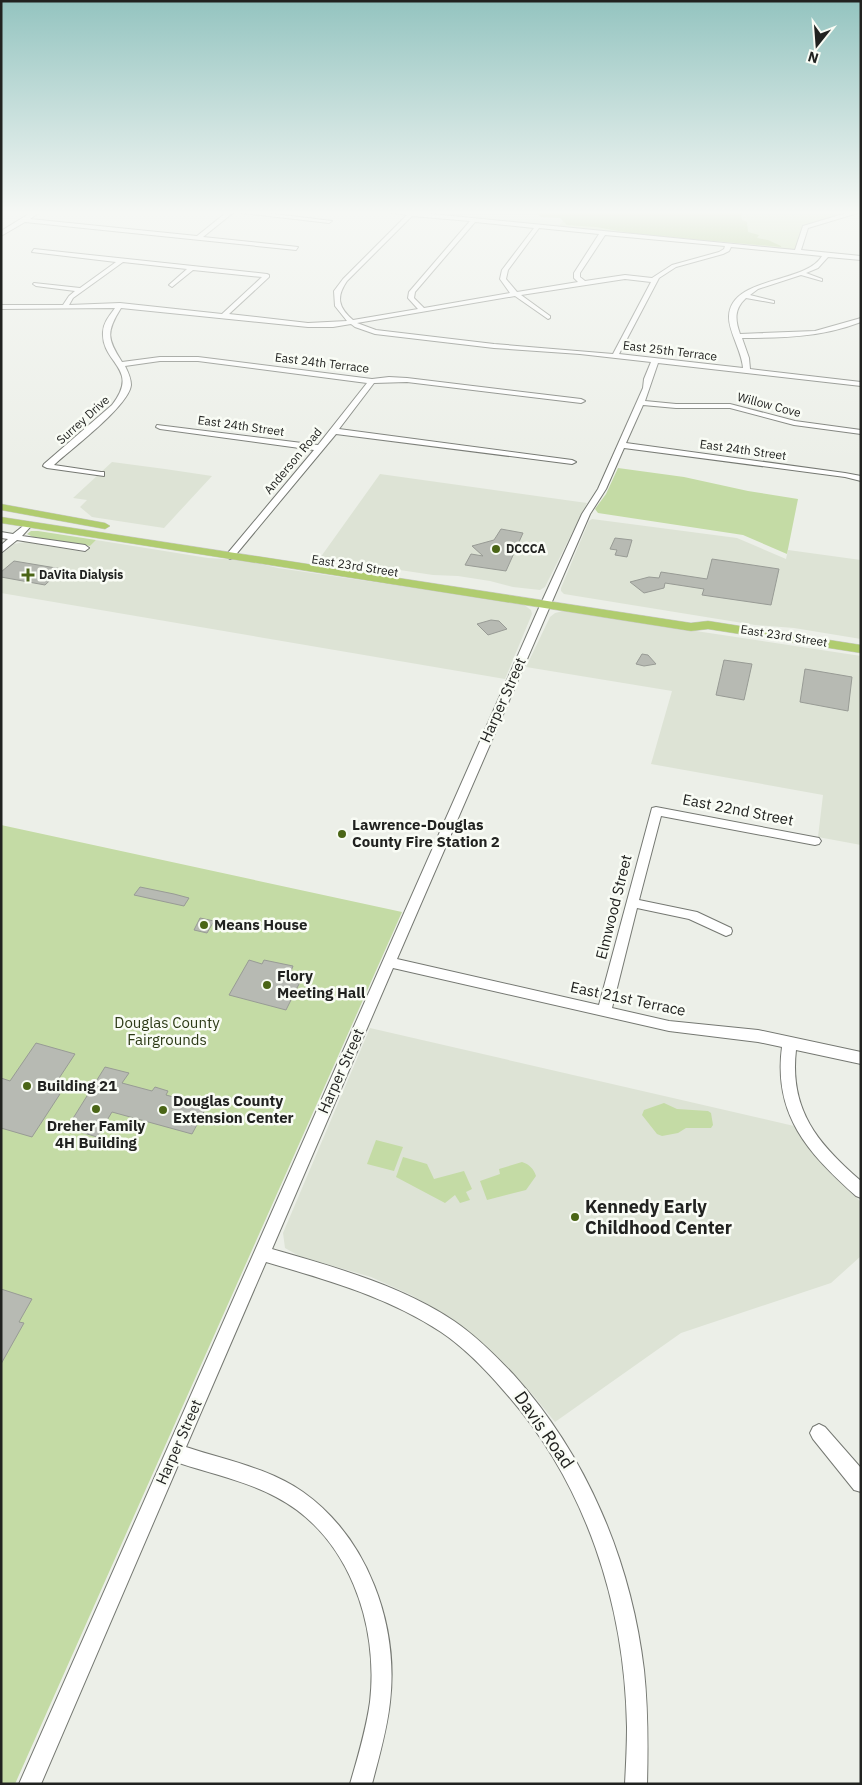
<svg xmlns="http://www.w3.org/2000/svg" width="862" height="1785" viewBox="0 0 862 1785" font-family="'IBM Plex Sans',sans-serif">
<rect width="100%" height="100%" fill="#ecefe8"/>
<path fill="#dde3d5" d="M 396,212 L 569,212 L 558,228 Z
M 112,462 L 165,469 L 212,476 L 164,528 L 92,517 L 80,507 L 87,500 L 73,498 Z
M 380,474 L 587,503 L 545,587 L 540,590 L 513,587 L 490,581 L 458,576 L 433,575 L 320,558 Z
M 592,519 L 737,538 L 786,559 L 788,550 L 861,560 L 861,639 L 794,628 L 755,625 L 564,594 L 561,591 L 561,588 L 578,547 L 589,521 Z
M 96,540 L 208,558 L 243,560 L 278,568 L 523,604 L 531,610 L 532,614 L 505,679 L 1,593 L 1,555 L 14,544 L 25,542 L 84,552 Z
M 563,611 L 861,656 L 861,845 L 818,837 L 823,795 L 651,764 L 672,691 L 526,667 L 550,617 L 555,613 Z
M 370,1028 L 794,1126 L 828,1171 L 861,1202 L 861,1256 L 831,1283 L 681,1333 L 555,1422 L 533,1395 L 503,1362 L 486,1346 L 444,1314 L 411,1295 L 371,1277 L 299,1256 L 285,1248 L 283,1233 Z"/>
<path fill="#c4dba5" d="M 569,212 L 858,212 L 805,227 L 797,252 L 557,229 Z
M 618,468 L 684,477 L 748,491 L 798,499 L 787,554 L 743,535 L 598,513 L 595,509 L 606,494 Z
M 31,531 L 38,531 L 96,540 L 90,546 L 33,537 L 27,534 Z
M 1,825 L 402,912 L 15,1784 L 1,1784 Z
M 664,1103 L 677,1109 L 708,1111 L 711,1113 L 713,1125 L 711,1128 L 686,1128 L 678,1133 L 662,1136 L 657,1134 L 642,1115 L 644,1110 Z
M 376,1140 L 403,1147 L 394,1171 L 367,1164 Z
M 403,1157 L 427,1164 L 434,1179 L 464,1171 L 472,1189 L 466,1192 L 470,1200 L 460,1203 L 455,1195 L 445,1203 L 396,1177 Z
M 522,1162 C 529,1164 534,1169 536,1176 L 526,1190 L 487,1200 L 480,1181 L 500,1174 L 499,1169 Z"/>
<path fill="#98bb65" d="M 535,212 L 741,212 L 743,214 L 741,216 L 742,220 L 747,222 L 748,232 L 759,235 L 757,238 L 768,240 L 781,246 L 781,247 L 636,234 L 596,227 L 567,225 L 560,218 L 541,217 Z"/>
<path fill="#b7bab3" stroke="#989b95" d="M 501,529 L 523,533 L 506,571 L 465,565 L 471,554 L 483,556 L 472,546 L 494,540 Z
M 615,538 L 632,540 L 627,557 L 615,555 L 617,550 L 610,549 Z
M 712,559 L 779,569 L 771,605 L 702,595 L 704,589 L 665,583 L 664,588 L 644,593 L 630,582 L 649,577 L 659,578 L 661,572 L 707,579 Z
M 14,561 L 62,569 L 45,585 L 1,577 L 1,572 Z
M 491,620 L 499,621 L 507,629 L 488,635 L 477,624 Z
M 642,654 L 648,655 L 656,664 L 644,666 L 636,664 Z
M 724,660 L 752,664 L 744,700 L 716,695 Z
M 805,669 L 852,677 L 848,711 L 800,702 Z
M 140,887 L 174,894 L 189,898 L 184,906 L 134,895 Z
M 200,918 L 214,921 L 207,933 L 194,930 Z
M 249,960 L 262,964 L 264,960 L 293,966 L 291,971 L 304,974 L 286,1010 L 229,995 Z
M 36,1043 L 75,1054 L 50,1092 L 60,1094 L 32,1137 L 1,1128 L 1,1078 L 10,1081 Z
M 105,1067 L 129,1073 L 122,1083 L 152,1091 L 155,1087 L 168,1091 L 166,1095 L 207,1106 L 192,1134 L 112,1112 L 97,1137 L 67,1128 Z
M 1,1289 L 32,1299 L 19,1322 L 24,1323 L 1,1364 Z"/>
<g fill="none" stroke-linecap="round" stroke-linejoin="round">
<g stroke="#757872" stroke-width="2">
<path id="minor" d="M 32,212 L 40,212 L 30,219 L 197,236 L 227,212 L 258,212 L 332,221 L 329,223 L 234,212 L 203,237 L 298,247 L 296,250 L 25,222 L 1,236 L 1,231 Z
M 388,212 L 412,212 L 795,250 L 803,226 L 850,212 L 861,212 L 808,228 L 801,250 L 861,256 L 861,260 L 828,257 L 818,268 L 806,273 L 822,279 L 822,281 L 801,275 L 758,289 L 750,295 L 774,301 L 774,303 L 746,298 C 734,309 735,320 740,334 L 815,331 L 861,318 L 861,322 C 822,337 783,338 742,338 L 749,358 L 750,369 L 861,382 L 861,386 L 658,363 L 645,401 L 676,404 L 730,404 L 795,421 L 861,430 L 861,434 L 794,425 L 730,408 L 676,408 L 643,405 L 626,443 L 845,473 L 861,476 L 861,481 L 845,477 L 624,448 L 606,489 L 590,514 L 397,959 L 599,1005 L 652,808 L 656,807 L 819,838 L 821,841 L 819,844 L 815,845 L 661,816 L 639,900 L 697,912 L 731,928 L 732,931 L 731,934 L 726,936 L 689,919 L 637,908 L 612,1008 L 669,1021 L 758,1030 L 861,1052 L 861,1064 L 796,1050 C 789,1110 818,1144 861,1181 L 861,1198 L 856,1196 C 808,1153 773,1115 782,1047 L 758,1042 L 669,1031 L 393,968 L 272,1249 C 334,1267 400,1285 454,1321 C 476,1336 495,1355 513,1374 C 587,1456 631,1561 644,1670 C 648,1708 648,1746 647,1784 L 625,1784 C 626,1765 627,1746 627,1727 C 625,1605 586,1483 504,1391 C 485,1369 465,1348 441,1332 C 388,1297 327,1280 266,1262 L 186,1447 C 225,1460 269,1468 303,1492 C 368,1538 399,1625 390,1702 C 387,1730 379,1757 372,1784 L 350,1784 C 358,1757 366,1730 370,1702 C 379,1625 349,1535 276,1497 C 246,1481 212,1474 179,1463 L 41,1784 L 19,1784 L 538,610 L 582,514 L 598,489 L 643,388 L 644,379 L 651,362 L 580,354 L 494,348 L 375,334 L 355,327 L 351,324 L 333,327 L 308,327 L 121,308 C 106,332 107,339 122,362 L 160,357 L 198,357 L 372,379 L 389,377 L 407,378 L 581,399 L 585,401 L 581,403 L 407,382 L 374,383 L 339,429 L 572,460 L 576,462 L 572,464 L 336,434 L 233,558 L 230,559 L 225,556 L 227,554 L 314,450 L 160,429 L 156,427 L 157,425 L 318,445 L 367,383 L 198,361 L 160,361 L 125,366 C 128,372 131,378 131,385 C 129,406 71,449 54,465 L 101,472 L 104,472 L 104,476 L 47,468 L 43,466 L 44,464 L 112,405 C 141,368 101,364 103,332 C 103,323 110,315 115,308 L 1,309 L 1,305 L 63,305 L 69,296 L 75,291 L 36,286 L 33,284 L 34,283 L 80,288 L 116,262 L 32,252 L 34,249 L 267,274 L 269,275 L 269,277 L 229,314 L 308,323 L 347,321 L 335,306 L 334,291 L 343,279 L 407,215 ZM 412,216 L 470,221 L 409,292 L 408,298 L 418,309 L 353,320 C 338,307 336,297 347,281 ZM 475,222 L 534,228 L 502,270 L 500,279 L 510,293 L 424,308 L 414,298 L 415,292 ZM 539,228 L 599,234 L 574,273 L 574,278 L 578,282 L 517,292 L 506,279 L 508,270 ZM 605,235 L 725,246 L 724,249 L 719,252 L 672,265 L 652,278 L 625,275 L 585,281 L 580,277 L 580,273 ZM 731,247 L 822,256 C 806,284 731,276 729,316 C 728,331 742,351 743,368 L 619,354 L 659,278 L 676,267 L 723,254 L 729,251 ZM 123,262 L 187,269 L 170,284 L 169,285 L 172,287 L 193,270 L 262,277 L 222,314 L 120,303 L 69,305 L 73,298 ZM 625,279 L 651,282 L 613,354 L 494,344 L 376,330 L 357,323 L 515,296 L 548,319 L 550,318 L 550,316 L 521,295 Z
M 28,522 L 32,525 L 22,536 L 85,545 L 89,548 L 85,551 L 17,540 L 1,553 L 1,545 L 8,539 L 1,538 L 1,532 L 13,534 Z
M 819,1424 L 825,1427 L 861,1468 L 861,1492 L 854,1490 L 813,1439 L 810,1433 L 813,1427 Z"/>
</g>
<g stroke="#cacac9" stroke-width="1">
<path id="major" d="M 1,504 L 105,523 L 110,526 L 105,529 L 1,510 Z
M 1,517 L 691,623 L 708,621 L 861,645 L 861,653 L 708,629 L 691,631 L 1,523 Z"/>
</g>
<use href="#minor" fill="#fff" fill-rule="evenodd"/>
<use href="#major" fill="#b0cc6f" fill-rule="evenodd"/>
</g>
<linearGradient id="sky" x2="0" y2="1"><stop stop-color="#94c4c0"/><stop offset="0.46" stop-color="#f6f8f5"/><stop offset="1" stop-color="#f6f8f5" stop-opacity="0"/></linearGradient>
<rect width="862" height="462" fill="url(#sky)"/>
<g fill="#4a6516" stroke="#f9fcf5" stroke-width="2">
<circle cx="496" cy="549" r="5"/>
<path d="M25.5 567.5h5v5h5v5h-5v5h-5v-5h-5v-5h5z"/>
<circle cx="342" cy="834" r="5"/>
<circle cx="204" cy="925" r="5"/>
<circle cx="267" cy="985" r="5"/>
<circle cx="27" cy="1086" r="5"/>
<circle cx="96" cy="1109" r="5"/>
<circle cx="163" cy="1110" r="5"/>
<circle cx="575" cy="1217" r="5"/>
</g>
<g text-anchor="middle" stroke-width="5" stroke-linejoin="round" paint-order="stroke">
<g font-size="12" fill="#212220" stroke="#f9fcf5">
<text transform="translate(670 351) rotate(7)" y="4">East 25th Terrace</text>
<text transform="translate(322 363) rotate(7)" y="4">East 24th Terrace</text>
<text transform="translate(769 405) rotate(15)" y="4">Willow Cove</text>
<text transform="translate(83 420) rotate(-42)" y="4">Surrey Drive</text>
<text transform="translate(241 426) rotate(8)" y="4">East 24th Street</text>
<text transform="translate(743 450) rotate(8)" y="4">East 24th Street</text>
<text transform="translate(293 461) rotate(-50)" y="4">Anderson Road</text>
<text transform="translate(355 566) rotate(9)" y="4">East 23rd Street</text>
<text transform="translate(784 636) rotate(9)" y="4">East 23rd Street</text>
</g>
<g font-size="12" font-weight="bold" fill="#212220" stroke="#f9fcf5" text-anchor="start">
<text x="506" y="553">DCCCA</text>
<text x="39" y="579">DaVita Dialysis</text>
</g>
<g font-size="15" fill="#212220" stroke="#f9fcf5">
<text transform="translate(503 700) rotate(-66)" y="5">Harper Street</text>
<text transform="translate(738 810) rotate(11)" y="5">East 22nd Street</text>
<text transform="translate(614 907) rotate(-76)" y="5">Elmwood Street</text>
<text transform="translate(628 999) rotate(12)" y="5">East 21st Terrace</text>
<text transform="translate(341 1071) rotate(-66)" y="5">Harper Street</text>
<text transform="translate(179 1442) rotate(-66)" y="5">Harper Street</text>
</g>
<g font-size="15" font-weight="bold" fill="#212220" stroke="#f9fcf5" text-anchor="start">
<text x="352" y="830">Lawrence-Douglas<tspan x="352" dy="17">County Fire Station 2</tspan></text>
<text x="214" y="930">Means House</text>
<text x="277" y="981">Flory<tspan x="277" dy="17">Meeting Hall</tspan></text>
<text x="37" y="1091">Building 21</text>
<text x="173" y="1106">Douglas County<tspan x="173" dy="17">Extension Center</tspan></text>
<text x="96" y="1131" text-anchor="middle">Dreher Family<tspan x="96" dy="17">4H Building</tspan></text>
</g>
<g font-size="15" fill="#2c3a16" stroke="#f9fcf5">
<text x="167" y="1028">Douglas County<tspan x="167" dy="17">Fairgrounds</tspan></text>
</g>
<g font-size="18" font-weight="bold" fill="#212220" stroke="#f9fcf5" text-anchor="start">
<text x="585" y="1213">Kennedy Early<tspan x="585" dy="21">Childhood Center</tspan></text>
</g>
<g font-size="18" fill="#212220" stroke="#f9fcf5">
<text transform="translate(544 1430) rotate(55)" y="6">Davis Road</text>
</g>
</g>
<rect width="862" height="1785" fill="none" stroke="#212220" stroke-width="5"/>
<g transform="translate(817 45) rotate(197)" stroke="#f9fcf5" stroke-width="4" paint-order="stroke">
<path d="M0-4L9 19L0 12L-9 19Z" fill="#212220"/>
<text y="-8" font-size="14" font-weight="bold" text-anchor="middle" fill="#212220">N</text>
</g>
</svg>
